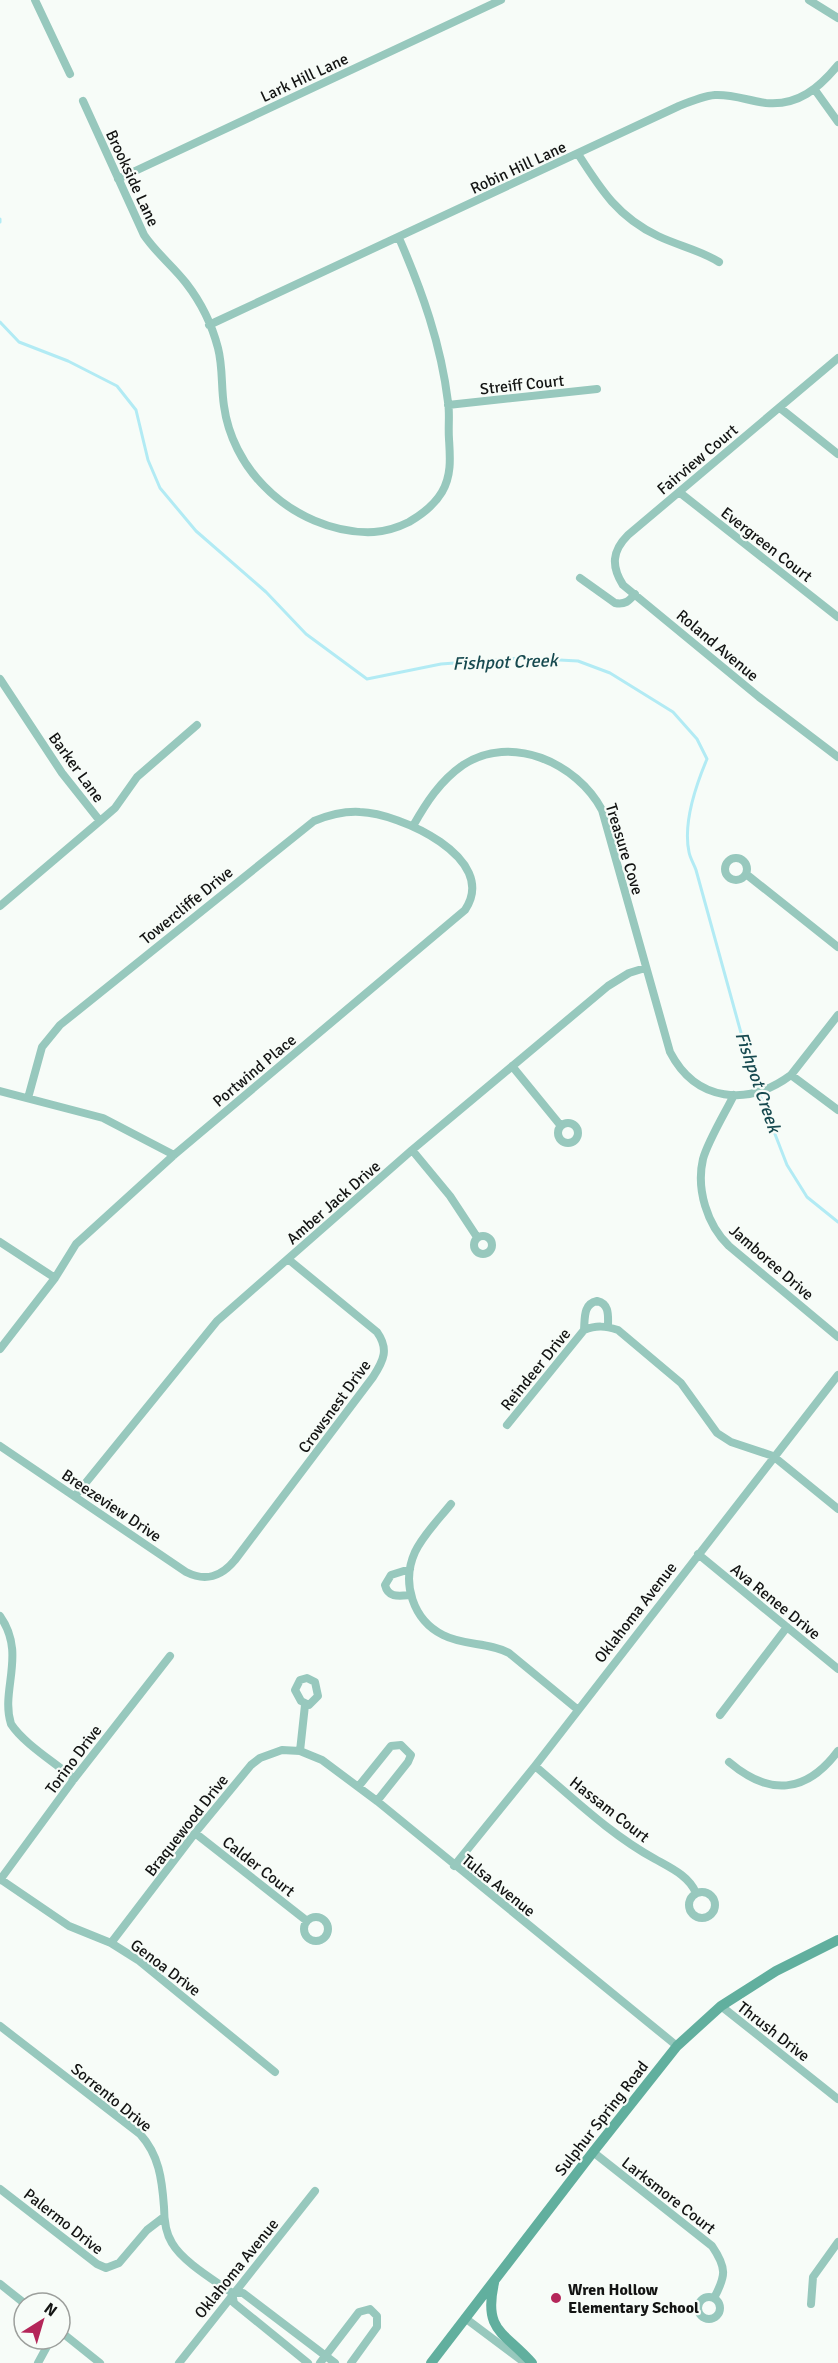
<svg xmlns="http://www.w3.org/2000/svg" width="838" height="2363" viewBox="0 0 838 2363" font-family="Signika,sans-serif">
<rect width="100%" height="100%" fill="#f7fcf8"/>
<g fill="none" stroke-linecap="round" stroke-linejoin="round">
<path stroke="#b2ebf4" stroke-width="3" d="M 0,219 L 0,222
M 0,322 L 19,342 L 68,361 L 117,386 L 136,410 L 148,460 L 160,488 L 196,531 L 266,592 L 306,634 L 367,679 L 441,664 L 522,658 L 578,661 L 610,673 L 673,712 L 697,739 L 707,759 C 696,785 683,824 689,852 C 690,858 694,864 696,870 L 754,1080 L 787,1165 L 807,1197 L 838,1222"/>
<path stroke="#97c8bd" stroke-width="8" d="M 35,0 L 70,74
M 809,0 L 838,18
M 815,90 L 838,122
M 83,101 L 144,235 C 156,253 173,266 186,283 C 200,301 212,325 218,348 C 223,367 221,387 224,406 C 228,436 243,465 264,486 C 292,515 334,534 374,532 C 388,531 397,528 409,522 C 421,515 435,504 442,492 C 452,475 450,456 449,439 C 448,426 450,414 448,402 C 441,344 422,291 399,238
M 578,154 C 601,190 618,217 658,236 C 679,246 700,250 719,262
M 118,179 L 501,0
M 209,325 L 679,106 C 691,101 703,96 715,95 C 733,94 749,101 766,103 C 798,106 819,88 838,65
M 838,358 L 628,535 C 612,551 611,566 623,585 L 759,697 L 838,757
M 448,405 L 597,389
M 780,408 L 838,454
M 679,492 L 838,617
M 580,578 L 615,603 C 625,605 629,601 635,594
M 0,679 L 62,773 L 100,821 L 0,906
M 100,821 L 115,808 L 137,777 L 197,725
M 413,826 C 426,803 440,781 463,765 C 511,733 577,763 602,810 L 670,1052 C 696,1102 748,1107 791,1075 L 838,1015
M725 869a11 11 0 1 1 22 0a11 11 0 1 1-22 0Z
M 746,874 L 838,947
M 512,1066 L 561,1126
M 791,1075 L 838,1110
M 0,1091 L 103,1118 L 174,1155
M 734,1095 C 725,1113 708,1141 703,1159 C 696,1189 707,1225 729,1246 L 838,1337
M558 1133a10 10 0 1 1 20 0a10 10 0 1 1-20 0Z
M 412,1150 L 450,1196 L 477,1237
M474 1245a9 9 0 1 1 18 0a9 9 0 1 1-18 0Z
M 0,1242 L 55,1278
M 584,1330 C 585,1318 583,1304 597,1301 C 610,1304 608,1316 608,1327
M 0,1349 L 55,1278 L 76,1244 L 174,1155 L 465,910 C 500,858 399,813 360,812 C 344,811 329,815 314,821 L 60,1025 L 42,1047 L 28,1098
M 507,1425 L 584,1330 C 597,1325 605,1326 618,1330 L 681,1383 L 717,1433 L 731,1442 L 773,1456 L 838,1509
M 0,1446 L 186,1572 C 206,1582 221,1577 235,1560 L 373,1377 C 384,1360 389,1349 377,1332 L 288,1259
M 75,1496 L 217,1321 L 412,1150 L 608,986 L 629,973 L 645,968
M 451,1504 C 439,1519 423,1535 415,1552 C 401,1583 413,1620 443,1635 C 464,1646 489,1642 509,1653 L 577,1709
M 698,1554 L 838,1669
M 410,1569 L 391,1575 L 385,1585 C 388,1598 399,1596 410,1595
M 0,1616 C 27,1654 0,1690 11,1724 C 24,1744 56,1763 74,1779
M 307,1678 L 315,1682 L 318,1696 L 309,1705 L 301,1701 L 295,1690 L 300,1680 Z
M 720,1715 L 787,1627
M 300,1751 L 305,1705
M 729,1762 C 769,1796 806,1794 838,1751
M 535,1766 C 574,1799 611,1835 655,1859 C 671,1868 689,1876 696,1893
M 358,1787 L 391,1746 L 401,1745 L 411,1755 L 408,1762 L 377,1801
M 195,1833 L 307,1921
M 454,1866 L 535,1766 L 838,1375
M 0,1879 L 69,1926 L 111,1943 L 138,1960 L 275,2072
M 0,1880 L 74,1779 L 170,1656
M689 1905a13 13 0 1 1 26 0a13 13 0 1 1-26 0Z
M304 1929a12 12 0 1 1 24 0a12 12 0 1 1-24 0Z
M 111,1943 L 195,1833 L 251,1765 L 260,1758 L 282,1750 L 300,1751 L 322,1760 L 377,1801 L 677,2046
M 721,2006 L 838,2099
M 0,2026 L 140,2134 C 159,2155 162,2179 164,2207 C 164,2219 165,2232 172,2243 C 183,2262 214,2280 232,2293 L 243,2293 L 335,2363
M 593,2152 L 712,2246 C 727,2268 726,2276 714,2298
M 0,2189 L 97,2264 L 106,2268 L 119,2263 L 147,2230 L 164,2217
M 0,2284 L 24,2303
M 232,2293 L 234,2303 L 308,2363
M698 2308a11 11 0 1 1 22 0a11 11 0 1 1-22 0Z
M 811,2304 L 813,2277 L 838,2242
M 465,2318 L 525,2363
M 60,2331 L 100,2363
M 38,2363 L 51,2339
M 179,2363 L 315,2191
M 320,2363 L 359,2312 L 370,2309 L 377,2316 L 377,2327 L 351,2363"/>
<path stroke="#61af9e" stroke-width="10" d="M 494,2283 C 483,2332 505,2332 532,2363
M 431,2363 L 593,2152 L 677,2046 L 721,2006 L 776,1971 L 838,1940"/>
</g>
<circle fill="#b42659" stroke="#f7fcf8" stroke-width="2" cx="556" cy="2298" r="6"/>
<g text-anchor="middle" stroke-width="4.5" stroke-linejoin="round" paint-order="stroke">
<g font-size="16" fill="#131413" stroke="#f7fcf8">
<text transform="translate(304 77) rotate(-25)" y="6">Lark Hill Lane</text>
<text transform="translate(518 167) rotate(-25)" y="6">Robin Hill Lane</text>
<text transform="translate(133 178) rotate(65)" y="6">Brookside Lane</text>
<text transform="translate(522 384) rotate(-6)" y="6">Streiff Court</text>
<text transform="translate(697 459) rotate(-40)" y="6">Fairview Court</text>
<text transform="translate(767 544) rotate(38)" y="6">Evergreen Court</text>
<text transform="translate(718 645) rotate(40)" y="6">Roland Avenue</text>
<text transform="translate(77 767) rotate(54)" y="6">Barker Lane</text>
<text transform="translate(625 849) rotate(73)" y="6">Treasure Cove</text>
<text transform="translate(186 905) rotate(-39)" y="6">Towercliffe Drive</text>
<text transform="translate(254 1070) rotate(-40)" y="6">Portwind Place</text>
<text transform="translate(333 1202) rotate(-41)" y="6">Amber Jack Drive</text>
<text transform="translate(772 1262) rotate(41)" y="6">Jamboree Drive</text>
<text transform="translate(535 1369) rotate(-51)" y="6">Reindeer Drive</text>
<text transform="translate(334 1406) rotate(-54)" y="6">Crowsnest Drive</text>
<text transform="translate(112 1505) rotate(34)" y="6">Breezeview Drive</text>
<text transform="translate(776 1601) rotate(39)" y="6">Ava Renee Drive</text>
<text transform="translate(635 1612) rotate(-52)" y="6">Oklahoma Avenue</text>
<text transform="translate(73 1759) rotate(-53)" y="6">Torino Drive</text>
<text transform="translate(610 1809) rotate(38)" y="6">Hassam Court</text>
<text transform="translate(186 1825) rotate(-52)" y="6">Braquewood Drive</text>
<text transform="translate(259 1866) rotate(38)" y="6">Calder Court</text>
<text transform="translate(499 1885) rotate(39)" y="6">Tulsa Avenue</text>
<text transform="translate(166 1967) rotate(37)" y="6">Genoa Drive</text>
<text transform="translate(774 2031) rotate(38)" y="6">Thrush Drive</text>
<text transform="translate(112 2097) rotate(39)" y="6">Sorrento Drive</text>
<text transform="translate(601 2118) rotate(-52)" y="6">Sulphur Spring Road</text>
<text transform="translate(669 2195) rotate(38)" y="6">Larksmore Court</text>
<text transform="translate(64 2221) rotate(38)" y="6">Palermo Drive</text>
<text transform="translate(236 2268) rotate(-51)" y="6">Oklahoma Avenue</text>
</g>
<g font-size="16" font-weight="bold" fill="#131413" stroke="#f7fcf8" text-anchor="start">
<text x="568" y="2295">Wren Hollow<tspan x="568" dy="18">Elementary School</tspan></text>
</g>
<g font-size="18" font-style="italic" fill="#16494f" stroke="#f7fcf8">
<text transform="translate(505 662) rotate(-2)" y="6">Fishpot Creek</text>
<text transform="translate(758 1082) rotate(71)" y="6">Fishpot Creek</text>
</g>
</g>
<g transform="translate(42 2321) rotate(37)"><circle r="28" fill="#f7fcf8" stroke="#9c9f9c" stroke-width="1.5"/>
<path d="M0-4.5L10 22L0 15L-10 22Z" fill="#b42659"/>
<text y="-9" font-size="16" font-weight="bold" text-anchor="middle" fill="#131413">N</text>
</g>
</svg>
